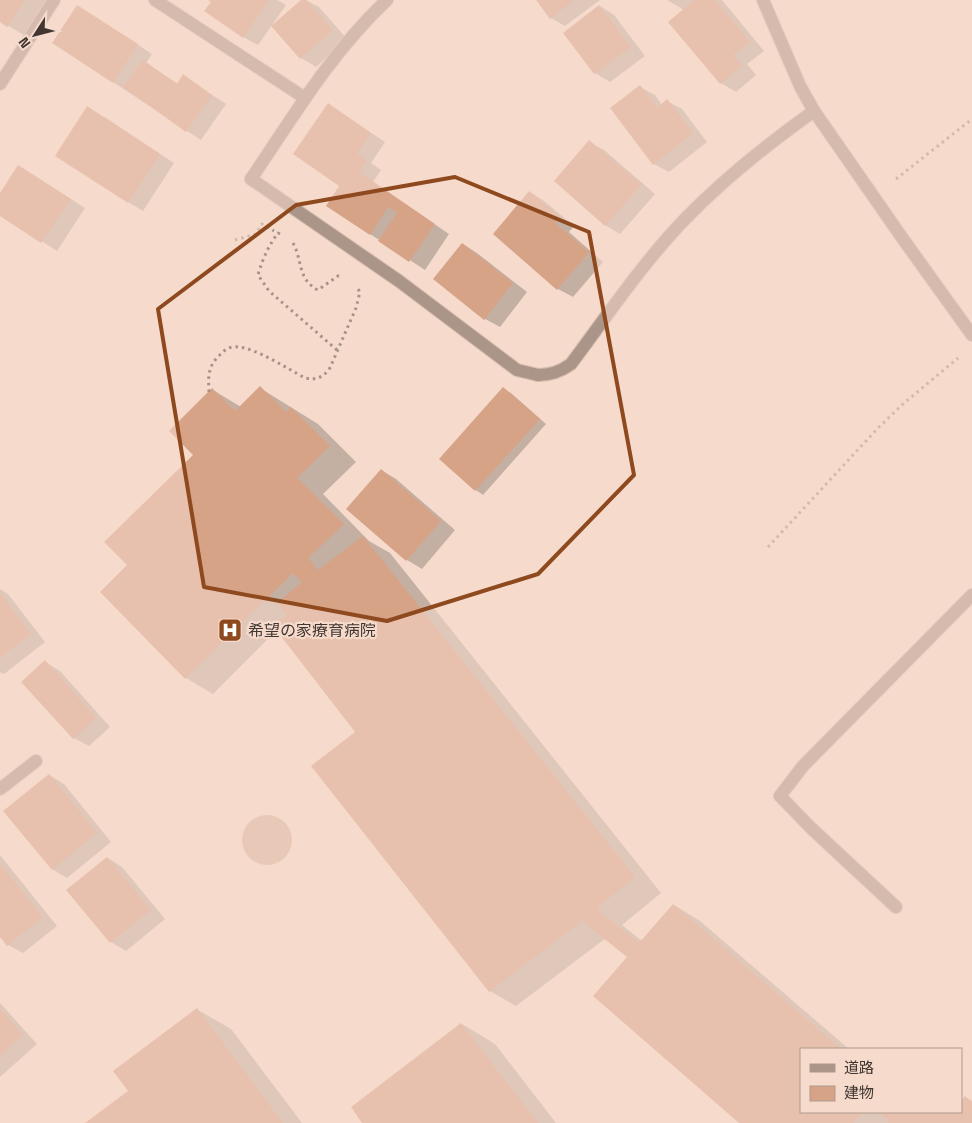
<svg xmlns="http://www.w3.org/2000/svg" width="972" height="1123" viewBox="0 0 972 1123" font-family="'Space Grotesk','Noto Sans JP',sans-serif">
<rect width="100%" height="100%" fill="#f6dbcc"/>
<path fill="#d8b39f" d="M242 840a25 25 0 1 1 50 0a25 25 0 1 1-50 0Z"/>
<path fill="#0003" d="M 0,0 L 55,0 L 29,38 L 0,21 Z
M 210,0 L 277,0 L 286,5 L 258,45 L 243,37 Z
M 303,0 L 306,0 L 319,7 L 347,39 L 316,67 L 301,58 Z
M 537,0 L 600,0 L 565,26 L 551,18 Z
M 667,0 L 722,0 L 764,51 L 747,64 L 756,75 L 736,92 L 721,83 L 670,22 L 684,10 Z
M 78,6 L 152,54 L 146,63 L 178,84 L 183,76 L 226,104 L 201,140 L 113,82 Z
M 600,6 L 614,15 L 645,56 L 610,82 L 595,73 L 565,33 Z
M 640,87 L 655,95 L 662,105 L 667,101 L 682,109 L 707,142 L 669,172 L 654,164 Z
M 343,114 L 385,142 L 371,163 L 381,170 L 373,182 L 449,234 L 425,270 L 370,234 L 341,185 Z
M 103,116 L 174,163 L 143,211 L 128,202 Z
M 589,142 L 604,150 L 655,194 L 620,234 L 605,225 Z
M 19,166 L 85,208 L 57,251 L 0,214 L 0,195 Z
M 530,192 L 544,201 L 574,226 L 569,232 L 603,262 L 573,297 L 558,289 Z
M 463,244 L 477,253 L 527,292 L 500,327 L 485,319 Z
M 260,388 L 318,424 L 356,462 L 323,494 L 369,541 L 390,553 L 661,893 L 622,925 L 642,941 L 674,905 L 700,921 L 849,1049 L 801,1049 L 801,1112 L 961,1112 L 961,1103 L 965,1097 L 972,1101 L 972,1123 L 741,1123 L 629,956 L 606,938 L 516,1006 L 490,991 L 357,732 L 277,630 L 213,694 L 186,678 L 102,592 L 128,565 L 194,455 L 213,390 L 241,407 Z
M 503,389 L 511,393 L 546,424 L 483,495 L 476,490 L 441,459 Z
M 381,470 L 396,479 L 455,530 L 422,569 L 407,560 Z
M 0,589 L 8,594 L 45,642 L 4,674 L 0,672 Z
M 45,662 L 60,671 L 110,727 L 89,746 L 74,738 Z
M 49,775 L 64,784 L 111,842 L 67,878 L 52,869 Z
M 0,855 L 57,926 L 23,953 L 8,945 L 0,935 Z
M 108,858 L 122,867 L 165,919 L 126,951 L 111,942 L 68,891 Z
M 0,1003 L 37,1044 L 0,1077 Z
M 198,1010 L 231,1029 L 302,1123 L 87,1123 L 130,1091 Z
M 462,1024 L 495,1044 L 556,1123 L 363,1123 Z"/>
<path fill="#d6a387" d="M 0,0 L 25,0 L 7,27 L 0,22 Z
M 208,0 L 269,0 L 243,38 L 204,11 L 211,2 Z
M 301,0 L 306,0 L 333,30 L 300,59 L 271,26 Z
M 536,0 L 574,0 L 550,19 Z
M 694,0 L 715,0 L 750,42 L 733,55 L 742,66 L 720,84 L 668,22 Z
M 77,5 L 138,44 L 113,83 L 52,43 Z
M 599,5 L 631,47 L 594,74 L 563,33 Z
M 143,60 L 177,84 L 183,74 L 212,95 L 186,132 L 123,87 Z
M 640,85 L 657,108 L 667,99 L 693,133 L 653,165 L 610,108 Z
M 328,103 L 371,133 L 357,154 L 367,160 L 359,172 L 435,224 L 409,262 L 378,241 L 397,213 L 388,207 L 370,235 L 326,206 L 339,186 L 293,154 Z
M 87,106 L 160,154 L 128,203 L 55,156 Z
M 589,140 L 641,185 L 605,226 L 554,181 Z
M 18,165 L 71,199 L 41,243 L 0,216 L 0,193 Z
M 529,191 L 560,217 L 555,223 L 589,252 L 557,290 L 493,234 Z
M 462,243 L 513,283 L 484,320 L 433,279 Z
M 260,386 L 286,412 L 291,407 L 330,446 L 297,478 L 344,524 L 308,558 L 318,570 L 363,536 L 635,877 L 596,909 L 639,943 L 673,904 L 841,1049 L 801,1049 L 801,1112 L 863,1112 L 853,1123 L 739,1123 L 593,996 L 627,957 L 582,921 L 489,992 L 311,766 L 355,732 L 273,626 L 287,615 L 277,603 L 302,582 L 293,573 L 185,679 L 100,592 L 127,565 L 104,542 L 193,455 L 169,431 L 212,388 L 235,411 Z
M 503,387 L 540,419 L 475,491 L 439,459 Z
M 381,469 L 441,521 L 406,561 L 346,509 Z
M 0,593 L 31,634 L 0,657 Z
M 45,660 L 96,718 L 73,739 L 21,682 Z
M 49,774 L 97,833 L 52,870 L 3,811 Z
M 107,857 L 151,910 L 110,943 L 66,890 Z
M 0,864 L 43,917 L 7,946 L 0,937 Z
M 197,1008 L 283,1123 L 85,1123 L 128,1091 L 113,1071 Z
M 0,1009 L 23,1035 L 0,1056 Z
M 461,1023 L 538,1123 L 362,1123 L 351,1107 Z
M 965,1096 L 972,1102 L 972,1123 L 888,1123 L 890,1121 L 881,1114 L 883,1112 L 961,1112 L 961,1101 Z"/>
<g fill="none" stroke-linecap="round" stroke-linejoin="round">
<g stroke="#d2baad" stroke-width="14">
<path id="service" d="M 155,0 L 305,98
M 251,179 L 399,281 L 517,370 L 538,375
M 0,789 L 36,761
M 780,796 L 811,828 L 896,907"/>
</g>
<g stroke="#d2baad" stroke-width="14">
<path id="minor" d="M 763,0 L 800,86 L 814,111 L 903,239 L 972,335
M 0,84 L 54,0
M 251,179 C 293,117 332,51 387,0
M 538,375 C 551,375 560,372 571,364 C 607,316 644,261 686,218 C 725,178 769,143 814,111
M 780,796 L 803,766 L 972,595"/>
</g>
<path stroke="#a69288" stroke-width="3" stroke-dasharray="2.5 4" stroke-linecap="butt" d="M 896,179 L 972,119
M 280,234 L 278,233 C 269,245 262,260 258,275 L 269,291 L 337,350
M 235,240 L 256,234 L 262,224 L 274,231
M 293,243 C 303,261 297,279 318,290 L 338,276 L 342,277
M 209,392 C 208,376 208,365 221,354 C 225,349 231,346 238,347 C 256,348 288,369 305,378 C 316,380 321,378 329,370 L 356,308 L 360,292 L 358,289
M 768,547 L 878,428 L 903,404 L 958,358"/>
<use href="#service" stroke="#ab9488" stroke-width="12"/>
<use href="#minor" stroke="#ab9488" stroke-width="12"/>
</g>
<path d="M0 0H972V1123H0ZM 455,177 L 589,232 L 634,475 L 538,574 L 387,621 L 204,587 L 158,309 L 296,205 Z" fill="#f6dbcc" fill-opacity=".55" fill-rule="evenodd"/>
<path fill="none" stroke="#8e491e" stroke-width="4" stroke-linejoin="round" d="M 455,177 L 589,232 L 634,475 L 538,574 L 387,621 L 204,587 L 158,309 L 296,205 Z"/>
<defs>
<g id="hospital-square" transform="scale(1.25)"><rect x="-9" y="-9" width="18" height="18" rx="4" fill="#8e491e" stroke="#f6dbcc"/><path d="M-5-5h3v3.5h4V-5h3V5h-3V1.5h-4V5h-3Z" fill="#fff"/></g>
</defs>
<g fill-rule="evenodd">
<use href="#hospital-square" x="230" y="630"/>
</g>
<g text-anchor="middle" stroke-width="4.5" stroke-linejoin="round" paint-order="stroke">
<g font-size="16" fill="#413631" stroke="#f6dbcc" text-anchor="start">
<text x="248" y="636">希望の家療育病院</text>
</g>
</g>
<rect x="800" y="1048" width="162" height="65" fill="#f6dbcc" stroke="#ae998e"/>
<rect x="810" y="1064" width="25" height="8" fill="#ab9488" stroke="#ae998e"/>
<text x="844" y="1073" font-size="15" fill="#413631">道路</text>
<rect x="810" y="1086" width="25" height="15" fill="#d6a387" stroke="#ae998e"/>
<text x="844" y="1098" font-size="15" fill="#413631">建物</text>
<g transform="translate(35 35) rotate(234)" stroke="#f6dbcc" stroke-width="4" paint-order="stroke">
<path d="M0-4L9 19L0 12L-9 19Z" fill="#413631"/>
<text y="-8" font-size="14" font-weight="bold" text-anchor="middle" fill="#413631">N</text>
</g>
</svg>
